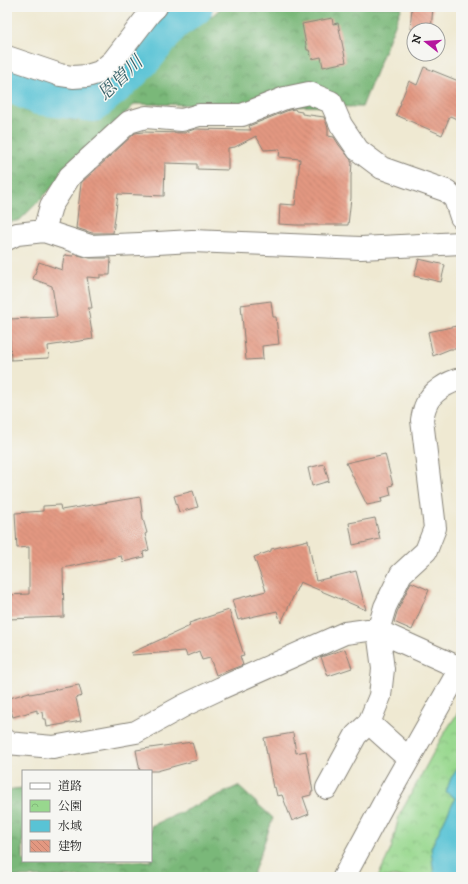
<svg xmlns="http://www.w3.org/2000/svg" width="468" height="884" viewBox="0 0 468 884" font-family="'IM FELL DW Pica','Noto Serif JP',serif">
<defs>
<pattern id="forest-crowns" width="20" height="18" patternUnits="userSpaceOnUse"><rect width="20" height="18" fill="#7ab879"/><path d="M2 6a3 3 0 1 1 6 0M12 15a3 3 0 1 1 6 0" fill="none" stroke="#639562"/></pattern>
<pattern id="park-crowns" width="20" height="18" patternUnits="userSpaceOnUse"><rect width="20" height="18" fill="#98d88e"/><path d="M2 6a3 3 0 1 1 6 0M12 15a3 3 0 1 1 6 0" fill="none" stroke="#82b97a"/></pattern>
<pattern id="building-back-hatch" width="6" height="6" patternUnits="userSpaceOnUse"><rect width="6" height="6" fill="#e39881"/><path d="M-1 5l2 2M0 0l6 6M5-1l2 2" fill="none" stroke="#c2826f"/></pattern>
</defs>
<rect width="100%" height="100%" fill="#f6f6f2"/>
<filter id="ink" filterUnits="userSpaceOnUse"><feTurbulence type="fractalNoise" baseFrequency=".025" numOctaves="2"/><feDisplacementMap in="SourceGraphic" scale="8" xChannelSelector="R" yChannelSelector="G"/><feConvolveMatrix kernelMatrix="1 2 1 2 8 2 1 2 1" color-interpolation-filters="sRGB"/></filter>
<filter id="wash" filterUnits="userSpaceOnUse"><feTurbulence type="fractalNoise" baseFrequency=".012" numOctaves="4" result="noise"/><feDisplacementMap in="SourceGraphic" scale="16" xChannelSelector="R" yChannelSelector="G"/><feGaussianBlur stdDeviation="0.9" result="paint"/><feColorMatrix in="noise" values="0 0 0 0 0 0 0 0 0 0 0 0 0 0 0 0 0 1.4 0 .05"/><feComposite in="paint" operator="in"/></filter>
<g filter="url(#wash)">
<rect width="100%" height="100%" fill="#efe9d2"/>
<path fill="url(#forest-crowns)" stroke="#4b6a4a" d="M 222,7 L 402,7 L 362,107 L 135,104 L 20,220 L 7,223 L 7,98 L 72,120 L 214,14 Z
M 238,786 L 273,818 L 252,877 L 7,877 L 7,793 L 13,789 L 23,788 L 23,861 L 151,861 L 151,826 Z"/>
<path fill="url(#park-crowns)" stroke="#5a7a55" d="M 461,708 L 461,877 L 378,877 L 391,849 L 399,816 L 443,735 Z"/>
<path fill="#59c3d5" stroke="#3a7078" d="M 461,764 L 461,869 L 456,877 L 434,877 L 431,848 L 455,798 L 446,792 L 451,778 Z"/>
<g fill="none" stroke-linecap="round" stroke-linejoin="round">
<path stroke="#59c3d5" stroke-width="38" d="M 7,82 L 38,96 L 93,103 L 125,77 L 146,55 L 172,22 L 194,7"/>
</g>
<g id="blocks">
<path fill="url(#building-back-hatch)" d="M 412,7 L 433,7 L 431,30 L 410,29 Z
M 332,18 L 333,24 L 338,23 L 346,62 L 323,67 L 321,57 L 312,59 L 309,50 L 307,50 L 302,24 Z
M 424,67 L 461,82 L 461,121 L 450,116 L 442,135 L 396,115 L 401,103 L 400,103 L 409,81 L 417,85 Z
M 295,109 L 296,111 L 302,112 L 302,114 L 324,117 L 328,128 L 328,136 L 334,137 L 339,145 L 351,160 L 351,162 L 352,162 L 351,177 L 351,198 L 348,225 L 296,225 L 279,224 L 280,204 L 295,205 L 300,159 L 279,157 L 280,149 L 264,150 L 256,136 L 235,147 L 228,148 L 228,170 L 197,169 L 197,164 L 165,163 L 164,196 L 118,194 L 113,233 L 92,233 L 76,228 L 81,183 L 135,133 L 143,132 L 186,133 L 186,132 L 195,129 L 251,130 L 249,126 L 289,110 Z
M 74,254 L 90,258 L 111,258 L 110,275 L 100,275 L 100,278 L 87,277 L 92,308 L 88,308 L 93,339 L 48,346 L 49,358 L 11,360 L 9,319 L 57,317 L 52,286 L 33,279 L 39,262 L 62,270 L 64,255 L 73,256 Z
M 419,259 L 445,265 L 441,282 L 414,276 Z
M 271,301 L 273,317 L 276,317 L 279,344 L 262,346 L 263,359 L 246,360 L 241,305 Z
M 461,325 L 461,349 L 450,349 L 433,356 L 428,332 Z
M 385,454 L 393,485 L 389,486 L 391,495 L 381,498 L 382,502 L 367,505 L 346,463 Z
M 324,464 L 329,481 L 312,486 L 308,468 Z
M 193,491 L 198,507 L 179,512 L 174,496 Z
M 140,497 L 143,519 L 147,533 L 145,534 L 149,550 L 143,552 L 144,557 L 123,562 L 121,556 L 63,568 L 64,617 L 7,619 L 7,595 L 29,594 L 29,547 L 17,548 L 15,513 L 43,511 L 43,506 L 60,505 L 61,510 Z
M 375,518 L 380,539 L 353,545 L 349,523 Z
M 308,540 L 316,581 L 356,571 L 366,610 L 300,582 L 281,623 L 277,611 L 238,620 L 232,600 L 266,591 L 254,557 L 271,551 L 271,549 Z
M 411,582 L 429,590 L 412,630 L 394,622 L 397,612 Z
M 229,610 L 244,655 L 240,656 L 243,665 L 216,675 L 210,658 L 202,660 L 199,651 L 187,656 L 185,651 L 132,655 L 131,653 L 190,626 L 189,623 Z
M 345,649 L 352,668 L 328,676 L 321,657 Z
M 79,685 L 82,696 L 76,698 L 81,721 L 47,727 L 46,719 L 43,719 L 42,712 L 37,713 L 37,710 L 13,717 L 7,699 L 29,692 L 30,694 Z
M 293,733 L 296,753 L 306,751 L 313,792 L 311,792 L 311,795 L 303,797 L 309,814 L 292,821 L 282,795 L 277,796 L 275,787 L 273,788 L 264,738 Z
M 192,742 L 197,760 L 157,771 L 140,771 L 136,750 Z"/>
</g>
</g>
<g filter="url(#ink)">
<use href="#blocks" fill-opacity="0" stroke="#868277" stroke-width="1"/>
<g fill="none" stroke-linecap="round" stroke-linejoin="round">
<g stroke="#868277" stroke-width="24">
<path id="minor" d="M 7,57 L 60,75 L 73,77 L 87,76 L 100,72 L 113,61 L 150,13 L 156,7
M 44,231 L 51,206 L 70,176 L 129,122 L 146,117 L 182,120 L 199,115 L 242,115 L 285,98 L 309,93 L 331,102 L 341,125 L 358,150 L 382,168 L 447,191 L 455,199 L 461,217
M 7,239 L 17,234 L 44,231 L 90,246 L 140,244 L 192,241 L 361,248 L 461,243
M 7,741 L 7,743 L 53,747 L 136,732 L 185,705 L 221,688 L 345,633 L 368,630 L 378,631 L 460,668
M 409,759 L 369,723 L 380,696 L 383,669 L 378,631 L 385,607 L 401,574 L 426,551 L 435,528 L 422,420 C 423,415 424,409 426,405 C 431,392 448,382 461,379
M 327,788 L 356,735 L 369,723
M 344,877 L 385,801 L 461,667"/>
</g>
<use href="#minor" stroke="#fff" stroke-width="22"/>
</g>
</g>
<g text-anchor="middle" stroke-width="3" stroke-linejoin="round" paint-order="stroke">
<g font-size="18" font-style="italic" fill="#345f66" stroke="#f6f6f2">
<text transform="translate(120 78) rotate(-44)" y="6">恩曽川</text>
</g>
</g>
<rect width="468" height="884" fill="none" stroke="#f6f6f2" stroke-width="24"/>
<rect x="22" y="770" width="130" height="92" fill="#f6f6f2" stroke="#9f9f9c"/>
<rect x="30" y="783" width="20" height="6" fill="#ffffff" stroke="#9f9f9c"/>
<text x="58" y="790" font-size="12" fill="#1c1c1c">道路</text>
<rect x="30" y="800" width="20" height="12" fill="url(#park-crowns)" stroke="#9f9f9c"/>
<text x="58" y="810" font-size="12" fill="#1c1c1c">公園</text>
<rect x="30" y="820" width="20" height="12" fill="#59c3d5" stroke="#9f9f9c"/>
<text x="58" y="830" font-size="12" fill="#1c1c1c">水域</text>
<rect x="30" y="840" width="20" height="12" fill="url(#building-back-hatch)" stroke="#9f9f9c"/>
<text x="58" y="850" font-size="12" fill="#1c1c1c">建物</text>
<g transform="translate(426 42) rotate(287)"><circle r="19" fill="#f6f6f2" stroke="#9f9f9c"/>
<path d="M0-3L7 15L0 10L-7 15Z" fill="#b5179e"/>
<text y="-6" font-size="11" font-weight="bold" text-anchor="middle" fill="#1c1c1c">N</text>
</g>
</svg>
